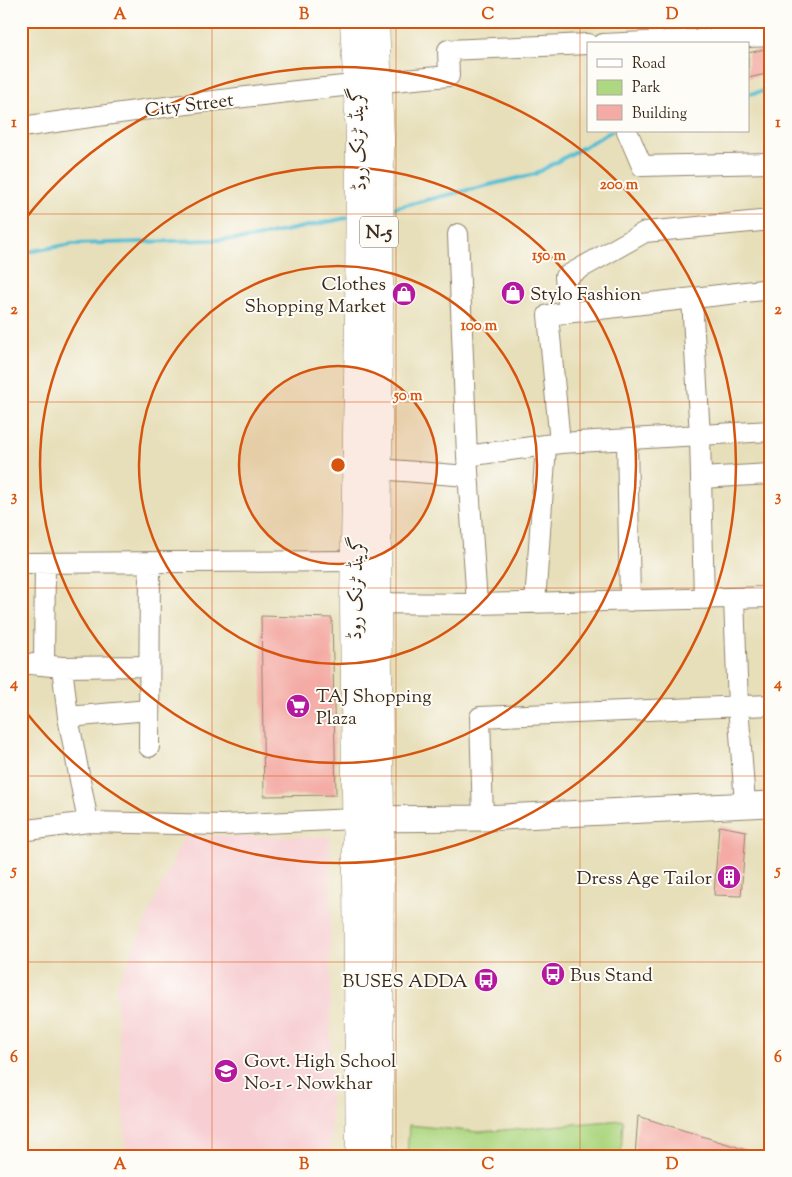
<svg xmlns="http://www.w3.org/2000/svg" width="792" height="1177" viewBox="0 0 792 1177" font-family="'Sorts Mill Goudy',Amiri,serif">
<rect width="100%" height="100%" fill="#fdfcf7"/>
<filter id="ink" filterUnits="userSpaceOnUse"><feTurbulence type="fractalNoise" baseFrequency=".02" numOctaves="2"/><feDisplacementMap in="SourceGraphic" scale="10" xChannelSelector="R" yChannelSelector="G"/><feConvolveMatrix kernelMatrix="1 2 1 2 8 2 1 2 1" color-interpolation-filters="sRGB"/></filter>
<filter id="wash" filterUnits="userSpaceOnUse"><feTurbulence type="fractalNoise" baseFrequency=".0096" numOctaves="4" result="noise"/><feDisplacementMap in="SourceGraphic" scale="20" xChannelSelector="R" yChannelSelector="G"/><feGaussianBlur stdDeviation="1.12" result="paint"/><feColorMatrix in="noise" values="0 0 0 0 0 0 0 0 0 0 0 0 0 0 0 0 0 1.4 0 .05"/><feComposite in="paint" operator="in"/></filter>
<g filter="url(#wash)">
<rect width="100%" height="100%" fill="#e7dfba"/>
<path fill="#f7cfd3" d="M 184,836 L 330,837 L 331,1156 L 126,1156 L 116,987 Z"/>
<path fill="#aed782" stroke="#748050" d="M 623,1120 L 621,1156 L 407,1156 L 409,1125 L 479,1132 Z"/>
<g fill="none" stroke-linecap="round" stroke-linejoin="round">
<path stroke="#55bdd2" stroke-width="4" d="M 748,94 L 771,90
M 389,209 L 535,174 L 612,131
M 21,253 L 72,244 L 246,239 L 351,217"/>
</g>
<g id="blocks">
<path fill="#f4aba5" d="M 769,48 L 771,73 L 748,78 L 748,53 Z
M 261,616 L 332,618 L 336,795 L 264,796 Z
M 719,826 L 746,831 L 741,896 L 714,895 Z
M 638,1116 L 756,1153 L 756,1156 L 635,1156 Z"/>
</g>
</g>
<g filter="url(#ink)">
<use href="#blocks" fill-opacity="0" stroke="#91846c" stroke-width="1"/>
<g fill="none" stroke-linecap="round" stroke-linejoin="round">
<g stroke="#91846c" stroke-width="22">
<path id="minor" d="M 603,44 L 771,36
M 22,127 C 164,106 306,88 449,76 L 448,50 L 588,44
M 627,131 L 642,166 L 771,163
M 458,234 L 467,456 L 477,604
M 692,299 L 700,436 L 704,599
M 569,312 L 565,277 L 645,232 L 771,220
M 627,440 L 630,601
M 560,443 L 548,315 L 771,289
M 467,456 L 560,443 L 771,431
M 378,469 L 468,476
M 701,478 L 771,474
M 21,563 L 355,561
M 734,599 L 738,705 L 745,804
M 363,603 L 477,604 L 771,597
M 535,603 L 546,446
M 21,663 L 62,667 L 149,666
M 44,664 L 45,563
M 62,667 L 68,717 L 88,822
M 68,717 L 149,710
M 149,747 L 150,562
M 483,818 L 480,717 L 771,705
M 21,831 L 88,822 L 222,825 L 355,819"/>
</g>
<g stroke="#91846c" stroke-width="27">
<path id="major" d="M 360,819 L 483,818 L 771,804"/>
</g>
<g stroke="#91846c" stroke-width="29">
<path id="highway" d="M 354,21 L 360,134 L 359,322 L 354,602 L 360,1156
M 375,21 L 380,138 L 377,603 L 380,818 L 379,1156"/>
</g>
<use href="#minor" stroke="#fff" stroke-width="20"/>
<use href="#major" stroke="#fff" stroke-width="25"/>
<use href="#highway" stroke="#fff" stroke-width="28"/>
</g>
</g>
<path fill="none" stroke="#d7540e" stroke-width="1" stroke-opacity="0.55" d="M 212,21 L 212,1156M 396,21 L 396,1156M 580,21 L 580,1156M 21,214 L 771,214M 21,402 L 771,402M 21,588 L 771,588M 21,776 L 771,776M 21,962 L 771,962"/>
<circle cx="338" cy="465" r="99" fill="#d7540e" fill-opacity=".12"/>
<g fill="none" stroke="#d7540e" stroke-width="2.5">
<circle cx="338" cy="465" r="99"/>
<circle cx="338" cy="465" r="199"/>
<circle cx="338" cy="465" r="298"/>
<path d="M22 223A398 398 0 1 1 22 707"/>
</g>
<defs>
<g id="shop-disc" transform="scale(1.25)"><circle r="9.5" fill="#b5179e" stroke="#fdfcf7"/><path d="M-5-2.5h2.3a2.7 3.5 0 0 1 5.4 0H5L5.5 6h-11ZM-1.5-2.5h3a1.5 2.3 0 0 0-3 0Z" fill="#fff"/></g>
<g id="supermarket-disc" transform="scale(1.25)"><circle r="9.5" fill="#b5179e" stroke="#fdfcf7"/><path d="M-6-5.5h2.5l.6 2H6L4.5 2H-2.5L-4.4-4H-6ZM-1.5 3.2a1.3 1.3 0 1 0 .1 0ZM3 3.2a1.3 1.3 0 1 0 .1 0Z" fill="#fff"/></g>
<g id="building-disc" transform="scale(1.25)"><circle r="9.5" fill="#b5179e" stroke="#fdfcf7"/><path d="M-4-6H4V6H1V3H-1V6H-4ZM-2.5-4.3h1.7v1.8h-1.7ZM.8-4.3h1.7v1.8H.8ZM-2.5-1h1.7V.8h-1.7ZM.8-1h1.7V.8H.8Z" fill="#fff"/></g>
<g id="bus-disc" transform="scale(1.25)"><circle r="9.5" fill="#b5179e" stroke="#fdfcf7"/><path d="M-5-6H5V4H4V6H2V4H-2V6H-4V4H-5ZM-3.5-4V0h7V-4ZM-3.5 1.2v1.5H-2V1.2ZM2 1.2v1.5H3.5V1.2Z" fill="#fff"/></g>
<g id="school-disc" transform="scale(1.25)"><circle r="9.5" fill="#b5179e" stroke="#fdfcf7"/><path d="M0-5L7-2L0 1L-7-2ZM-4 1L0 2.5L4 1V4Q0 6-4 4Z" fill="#fff"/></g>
</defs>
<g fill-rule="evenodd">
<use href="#shop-disc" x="513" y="293"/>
<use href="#shop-disc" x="404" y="294"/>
<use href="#supermarket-disc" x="298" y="706"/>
<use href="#building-disc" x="729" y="877"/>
<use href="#bus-disc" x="553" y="974"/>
<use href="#bus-disc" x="486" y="980"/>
<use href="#school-disc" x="226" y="1071"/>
</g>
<g text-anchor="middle" stroke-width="4" stroke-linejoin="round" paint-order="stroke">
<rect fill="#fdfcf7" stroke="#75695f" stroke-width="1" x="360" y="216.5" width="38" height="31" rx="4"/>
<g font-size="18" font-weight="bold" fill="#3b2a1e">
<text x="379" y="238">N-5</text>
</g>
<g font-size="19" fill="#3b2a1e" stroke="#fdfcf7">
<text transform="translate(189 104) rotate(-7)" y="7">City Street</text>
<text transform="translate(357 139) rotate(-92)" y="7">گرینڈ ٹرنک روڈ</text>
<text transform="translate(355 588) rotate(-89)" y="7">گرینڈ ٹرنک روڈ</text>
</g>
<g font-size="19" fill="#3b2a1e" stroke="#fdfcf7" text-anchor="start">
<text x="386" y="290" text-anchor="end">Clothes<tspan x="386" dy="22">Shopping Market</tspan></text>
<text x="530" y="300">Stylo Fashion</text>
<text x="316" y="702">TAJ Shopping<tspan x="316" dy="22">Plaza</tspan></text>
<text x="712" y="884" text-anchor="end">Dress Age Tailor</text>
<text x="570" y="981">Bus Stand</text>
<text x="468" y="987" text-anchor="end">BUSES ADDA</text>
<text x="244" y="1067">Govt. High School<tspan x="244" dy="22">No-1 - Nowkhar</tspan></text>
</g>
</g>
<circle cx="338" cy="465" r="8" fill="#d7540e" stroke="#fdfcf7" stroke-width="2.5"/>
<g font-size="15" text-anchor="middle" font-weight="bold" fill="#d7540e" stroke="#fdfcf7" stroke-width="4" stroke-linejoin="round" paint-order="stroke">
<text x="619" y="189">200 m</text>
<text x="549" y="260">150 m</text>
<text x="479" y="330">100 m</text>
<text x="408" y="400">50 m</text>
</g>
<rect width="792" height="1177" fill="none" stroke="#fdfcf7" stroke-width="55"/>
<rect x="587" y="42" width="162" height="90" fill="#fdfcf7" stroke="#afa8a0"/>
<rect x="597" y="59" width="25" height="8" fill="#ffffff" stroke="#afa8a0"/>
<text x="632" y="68" font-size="15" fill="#3b2a1e">Road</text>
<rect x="597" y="80" width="25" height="15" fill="#aed782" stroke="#afa8a0"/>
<text x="632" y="92" font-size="15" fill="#3b2a1e">Park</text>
<rect x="597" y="105" width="25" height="15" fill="#f4aba5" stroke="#afa8a0"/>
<text x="632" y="118" font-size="15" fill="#3b2a1e">Building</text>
<rect x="28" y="28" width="736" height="1122" fill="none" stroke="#d7540e" stroke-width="2"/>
<g font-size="16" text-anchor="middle" font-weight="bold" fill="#d7540e">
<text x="120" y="19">A</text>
<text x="304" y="19">B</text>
<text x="488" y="19">C</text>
<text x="672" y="19">D</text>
<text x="14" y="127">1</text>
<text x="778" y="127">1</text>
<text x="14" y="314">2</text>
<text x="778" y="314">2</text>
<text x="14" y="501">3</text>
<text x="778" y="501">3</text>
<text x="14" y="688">4</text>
<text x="778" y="688">4</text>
<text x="14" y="875">5</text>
<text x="778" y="875">5</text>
<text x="14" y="1062">6</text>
<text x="778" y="1062">6</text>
<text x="120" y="1169">A</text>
<text x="304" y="1169">B</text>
<text x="488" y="1169">C</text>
<text x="672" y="1169">D</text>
</g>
</svg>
